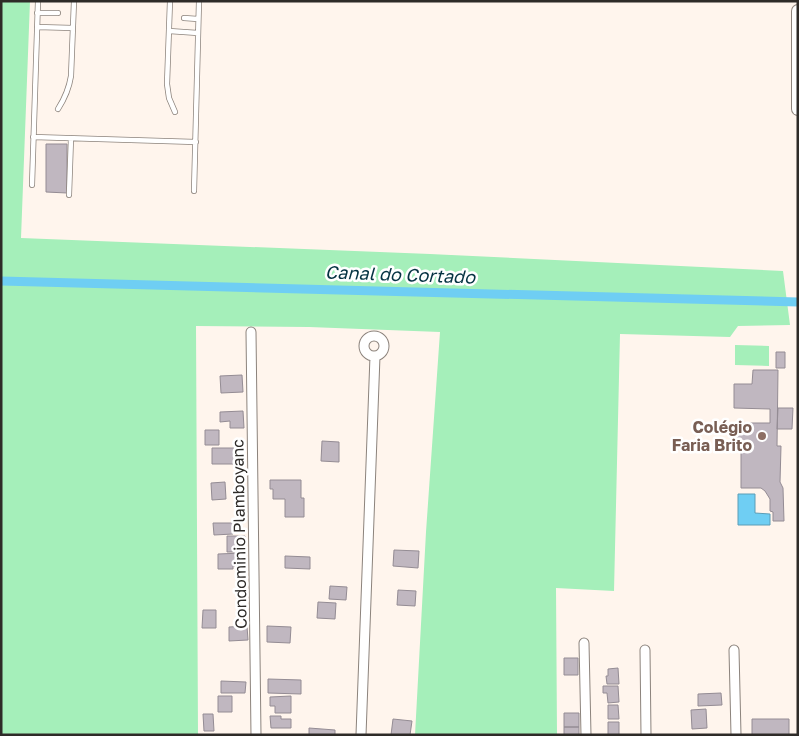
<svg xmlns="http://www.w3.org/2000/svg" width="799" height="736" viewBox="0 0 799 736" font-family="'Golos Text',sans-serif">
<rect width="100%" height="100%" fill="#fff5ed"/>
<path fill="#a5efba" d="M 1,1 L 30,1 L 21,238 L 430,254 L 783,271 L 790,325 L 738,326 L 730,337 L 620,334 L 614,591 L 556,588 L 557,735 L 415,735 L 426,532 L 440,332 L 309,327 L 196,326 L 198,735 L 1,735 Z
M 735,345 L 769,346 L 769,366 L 735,365 Z"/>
<path fill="#6fcef3" stroke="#5c9db6" d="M 738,494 L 755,494 L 755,513 L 770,514 L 770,525 L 738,525 Z"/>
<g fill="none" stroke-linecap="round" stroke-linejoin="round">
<path stroke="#6fcef3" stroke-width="9" d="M 1,281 L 798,302"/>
</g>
<path fill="#c0b7c0" stroke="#948c94" d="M 46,144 L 67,144 L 67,193 L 46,192 Z
M 776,352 L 785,352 L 785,368 L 776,368 Z
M 753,370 L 778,370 L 777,446 L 781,446 L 780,482 L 783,488 L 784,521 L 773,521 L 773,512 L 770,511 L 770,499 L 765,491 L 761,488 L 741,488 L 741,447 L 736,447 L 736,423 L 770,423 L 770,409 L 734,408 L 734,384 L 752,384 Z
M 242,375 L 243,392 L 221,393 L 220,376 Z
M 778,408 L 793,408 L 792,429 L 777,429 Z
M 243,411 L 244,428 L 230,428 L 230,421 L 220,422 L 220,412 Z
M 205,430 L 219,430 L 219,445 L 205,445 Z
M 322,441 L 339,442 L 339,462 L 321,461 Z
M 212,448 L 242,448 L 242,464 L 212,464 Z
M 270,480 L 301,480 L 301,498 L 304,498 L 304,517 L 285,517 L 285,499 L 273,499 L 273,489 L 270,489 Z
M 225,482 L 226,499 L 212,500 L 211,483 Z
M 213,523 L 233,523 L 233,534 L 214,535 Z
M 227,536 L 245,536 L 245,552 L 227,552 Z
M 394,550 L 419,551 L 418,568 L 393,566 Z
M 243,553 L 243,566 L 233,566 L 233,569 L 218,569 L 218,554 Z
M 285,556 L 310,557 L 310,569 L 285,568 Z
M 330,586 L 347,587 L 346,600 L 329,599 Z
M 398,590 L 416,591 L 415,606 L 397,605 Z
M 318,602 L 336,603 L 335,619 L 317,618 Z
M 203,610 L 216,610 L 216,628 L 202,628 Z
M 247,626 L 248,640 L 229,641 L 229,627 Z
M 267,626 L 291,627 L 290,643 L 267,642 Z
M 564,658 L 578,658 L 578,675 L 564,675 Z
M 618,668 L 619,684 L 607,684 L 606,676 L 608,676 L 608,669 Z
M 268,679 L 301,680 L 301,694 L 268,693 Z
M 221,681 L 246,682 L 245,693 L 221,693 Z
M 603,686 L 618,686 L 619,702 L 608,703 L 607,693 L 603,693 Z
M 721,693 L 722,705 L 698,706 L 698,694 Z
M 218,696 L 232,696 L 232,712 L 218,712 Z
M 291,696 L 291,713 L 275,713 L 275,706 L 270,706 L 270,697 Z
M 608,705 L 618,705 L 619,719 L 608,719 Z
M 706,709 L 707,728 L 692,729 L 691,710 Z
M 564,713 L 579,713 L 579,727 L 564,727 Z
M 203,714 L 213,714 L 214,731 L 204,731 Z
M 270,716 L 281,716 L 281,719 L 291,719 L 291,728 L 271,728 Z
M 393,719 L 412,721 L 410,735 L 391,735 Z
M 752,719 L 789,719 L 789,735 L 752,735 Z
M 608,722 L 619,722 L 619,735 L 608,735 Z
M 564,727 L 579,727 L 579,735 L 564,735 Z
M 309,728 L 335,730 L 335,735 L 309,735 Z"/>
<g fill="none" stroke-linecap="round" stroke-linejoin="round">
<g stroke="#8c837c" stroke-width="6">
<path id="lane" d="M 170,1 L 167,84 L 169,98 L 175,112
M 37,13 L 58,13
M 184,18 L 198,19
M 37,27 L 73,28
M 169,31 L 198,33
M 58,109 C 65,98 69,89 71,76 L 74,1
M 33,137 L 196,142
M 32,185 L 38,1
M 194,191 L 199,1
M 69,195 L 71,138"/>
</g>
<g stroke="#8c837c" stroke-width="11">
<path id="street" d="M 251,332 L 256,735
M364 346a10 10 0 1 1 20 0a10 10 0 1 1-20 0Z
M 584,643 L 586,735
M 645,650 L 646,735
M 734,650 L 736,735
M 361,735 L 375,356"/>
</g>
<g stroke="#8c837c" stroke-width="14">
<path id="secondary" d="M 798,11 L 798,109"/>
</g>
<use href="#lane" stroke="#fff" stroke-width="4.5"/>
<use href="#street" stroke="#fff" stroke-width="9"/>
<use href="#secondary" stroke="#fff" stroke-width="12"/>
</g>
<circle fill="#8d6e63" stroke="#fff" stroke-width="2" cx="762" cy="436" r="5"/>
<g text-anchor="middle" stroke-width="5" stroke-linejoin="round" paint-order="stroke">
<g font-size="16" font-weight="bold" fill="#785e54" stroke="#fff" text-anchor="end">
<text x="752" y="433">Colégio<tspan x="752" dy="18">Faria Brito</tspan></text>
</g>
<g font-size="16" fill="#2e2b28" stroke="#fff">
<text transform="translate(239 534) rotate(-91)" y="6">Condominio Plamboyanc</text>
</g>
<g font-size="18" font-style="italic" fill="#053342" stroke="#fff">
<text transform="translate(400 275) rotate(2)" y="6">Canal do Cortado</text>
</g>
</g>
<rect width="799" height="736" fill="none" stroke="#2e2b28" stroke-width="5"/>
</svg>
